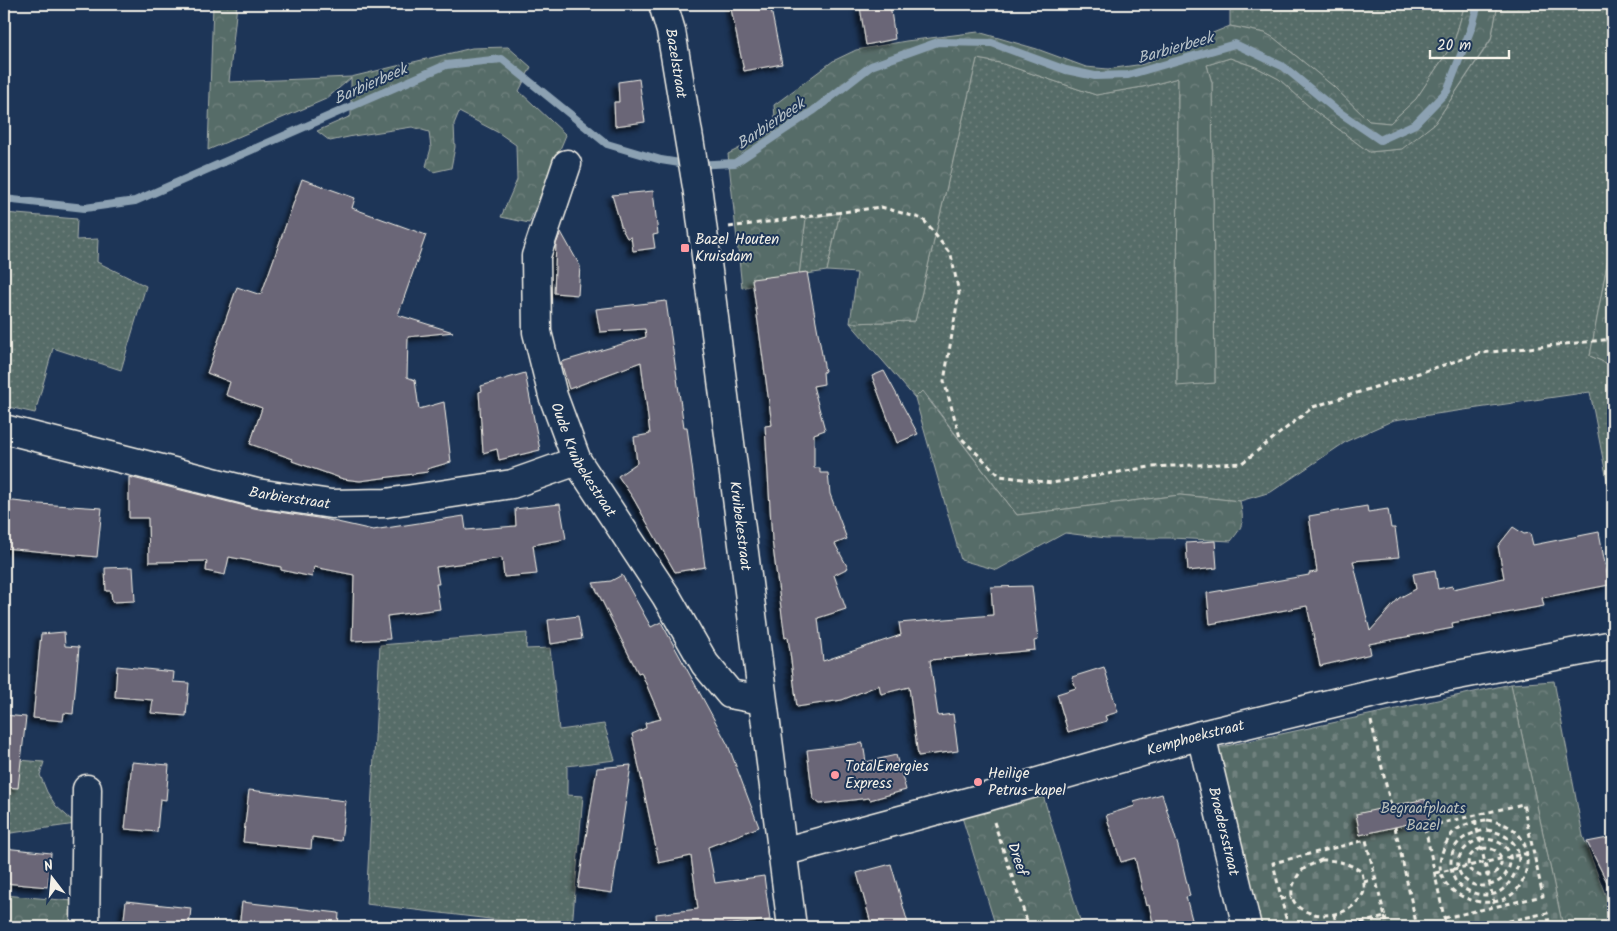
<svg xmlns="http://www.w3.org/2000/svg" width="1617" height="931" viewBox="0 0 1617 931" font-family="Kalam,sans-serif">
<defs>
<pattern id="grass-dots" width="8" height="8" patternUnits="userSpaceOnUse" patternTransform="scale(1.25)"><rect width="8" height="8" fill="#576c68"/><path d="M2 2h.1M6 6h.1" fill="none" stroke="#70817e" stroke-width="1.8" stroke-linecap="round"/></pattern>
<pattern id="forest-crowns" width="20" height="18" patternUnits="userSpaceOnUse" patternTransform="scale(1.25)"><rect width="20" height="18" fill="#576c68"/><path d="M2 6a3 3 0 1 1 6 0M12 15a3 3 0 1 1 6 0" fill="none" stroke="#70817e"/></pattern>
<pattern id="cemetery-stones" width="16" height="16" patternUnits="userSpaceOnUse" patternTransform="scale(1.25)"><rect width="16" height="16" fill="#576c68"/><path d="M2 7V4a2 2 0 0 1 4 0v3zM10 15v-3a2 2 0 0 1 4 0v3z" fill="#70817e"/></pattern>
<filter id="shadow"><feDropShadow dx="-4.5" dy="4.5" stdDeviation="2.5" flood-color="#0009"/></filter>
</defs>
<rect width="100%" height="100%" fill="#1d3557"/>
<filter id="ink" filterUnits="userSpaceOnUse"><feTurbulence type="fractalNoise" baseFrequency=".02" numOctaves="2"/><feDisplacementMap in="SourceGraphic" scale="10" xChannelSelector="R" yChannelSelector="G"/><feConvolveMatrix kernelMatrix="1 2 1 2 8 2 1 2 1" color-interpolation-filters="sRGB"/></filter>
<g filter="url(#ink)">
<path fill="url(#grass-dots)" stroke="#a6aea8" d="M 1230,4 L 1465,4 L 1454,42 L 1416,99 L 1390,123 L 1369,121 L 1333,86 L 1274,38 L 1265,33 L 1230,26 Z
M 1498,4 L 1613,4 L 1613,232 L 1590,356 L 1613,366 L 1613,511 L 1590,392 L 1394,420 L 1347,441 L 1271,492 L 1240,501 L 1180,495 L 1017,515 L 923,391 L 915,398 L 850,323 L 915,321 L 977,59 L 1000,63 L 1096,95 L 1148,86 L 1178,78 L 1177,385 L 1215,383 L 1212,83 L 1207,65 L 1230,58 L 1256,67 L 1279,79 L 1312,109 L 1369,152 L 1401,149 L 1435,123 L 1491,40 Z
M 4,213 L 77,219 L 76,240 L 98,239 L 97,262 L 146,286 L 121,370 L 53,348 L 35,413 L 4,406 Z
M 840,213 L 827,271 L 799,275 L 806,218 Z
M 527,633 L 526,649 L 550,648 L 559,730 L 604,724 L 615,760 L 567,766 L 567,795 L 583,796 L 572,927 L 556,927 L 366,904 L 380,645 Z
M 4,759 L 44,762 L 40,775 L 47,792 L 56,806 L 76,824 L 4,834 Z"/>
<path fill="url(#forest-crowns)" stroke="#a6aea8" d="M 213,4 L 237,4 L 229,82 L 351,77 L 472,48 L 508,47 L 531,67 L 519,91 L 566,135 L 529,223 L 501,217 L 517,180 L 516,145 L 499,133 L 459,112 L 454,124 L 455,147 L 451,168 L 433,172 L 426,166 L 431,148 L 429,132 L 412,127 L 353,136 L 330,141 L 317,131 L 351,116 L 351,78 L 326,99 L 208,150 Z
M 1465,4 L 1498,4 L 1491,39 L 1435,123 L 1402,149 L 1369,152 L 1312,109 L 1279,79 L 1256,67 L 1230,58 L 1207,65 L 1212,83 L 1215,383 L 1177,386 L 1178,78 L 1148,86 L 1096,95 L 1000,63 L 977,59 L 915,321 L 850,323 L 857,273 L 827,271 L 840,213 L 806,218 L 799,275 L 742,288 L 728,154 L 776,130 L 774,105 L 833,61 L 856,50 L 906,41 L 978,32 L 1037,49 L 1086,67 L 1108,69 L 1144,64 L 1188,43 L 1230,26 L 1265,33 L 1274,38 L 1333,86 L 1369,121 L 1390,123 L 1416,99 L 1454,42 Z
M 1613,232 L 1613,366 L 1590,356 Z
M 922,391 L 1017,515 L 1180,495 L 1240,501 C 1244,522 1244,525 1231,541 L 1171,538 L 1106,538 L 1065,533 L 997,570 L 961,560 L 915,398 Z
M 1554,681 L 1583,836 L 1608,902 L 1613,910 L 1613,927 L 1563,927 L 1511,684 Z
M 1042,792 L 1082,927 L 996,927 L 962,817 Z
M 4,895 L 73,901 L 73,927 L 4,927 Z"/>
<path fill="url(#cemetery-stones)" stroke="#a6aea8" d="M 1511,684 L 1563,927 L 1258,927 L 1217,748 Z"/>
<g fill="none" stroke-linecap="round" stroke-linejoin="round">
<path stroke="#8ca1b2" stroke-width="8" d="M 4,199 L 85,208 L 135,201 L 446,65 L 502,59 L 607,144 L 661,160 L 692,165 L 735,163 L 813,111 L 871,66 L 938,42 L 992,43 L 1066,70 L 1095,76 L 1128,75 L 1235,44 L 1284,67 L 1336,110 L 1380,140 L 1415,124 L 1447,91 L 1472,26 L 1478,4"/>
</g>
<path fill="#6b6677" stroke="#f4f1e8" filter="url(#shadow)" d="M 730,4 L 770,4 L 782,64 L 744,71 Z
M 882,4 L 890,4 L 895,39 L 866,45 L 860,7 Z
M 639,79 L 645,122 L 615,126 L 614,102 L 619,102 L 618,82 Z
M 302,179 L 355,198 L 352,208 L 426,235 L 398,315 L 453,332 L 408,337 L 407,377 L 415,380 L 419,409 L 444,402 L 451,462 L 427,469 L 428,472 L 360,481 L 343,479 L 292,461 L 293,459 L 250,444 L 262,408 L 226,395 L 230,382 L 207,373 L 237,287 L 261,295 Z
M 653,191 L 658,234 L 653,235 L 655,248 L 633,251 L 631,237 L 627,238 L 622,229 L 612,195 Z
M 561,232 L 580,266 L 578,295 L 554,293 L 556,244 Z
M 807,272 L 825,371 L 823,372 L 824,384 L 813,386 L 825,430 L 814,434 L 814,468 L 820,468 L 820,473 L 828,473 L 830,494 L 847,539 L 835,544 L 848,568 L 834,575 L 846,609 L 818,618 L 823,661 L 901,635 L 899,623 L 993,615 L 991,587 L 1032,586 L 1038,640 L 1034,641 L 1035,650 L 930,660 L 938,716 L 953,714 L 958,751 L 918,756 L 909,687 L 881,694 L 879,685 L 842,700 L 797,707 L 788,637 L 785,638 L 772,540 L 765,426 L 772,425 L 752,279 Z
M 666,301 L 684,427 L 687,427 L 705,567 L 675,572 L 633,498 L 618,476 L 637,463 L 634,437 L 650,434 L 641,362 L 569,389 L 561,362 L 646,337 L 645,329 L 600,332 L 596,309 Z
M 884,371 L 918,434 L 897,443 L 872,376 Z
M 525,373 L 540,450 L 499,460 L 497,449 L 483,453 L 479,392 L 482,391 L 481,386 Z
M 129,477 L 253,508 L 324,519 L 373,530 L 464,516 L 466,530 L 516,526 L 515,509 L 560,504 L 566,539 L 533,545 L 537,574 L 504,577 L 502,558 L 436,567 L 439,584 L 436,584 L 440,609 L 387,616 L 390,639 L 352,641 L 354,575 L 314,567 L 312,577 L 281,570 L 281,567 L 229,557 L 225,575 L 206,571 L 207,561 L 149,562 L 148,518 L 129,518 Z
M 5,500 L 39,504 L 102,508 L 97,557 L 4,548 Z
M 1367,506 L 1368,512 L 1388,509 L 1391,528 L 1395,528 L 1399,557 L 1353,561 L 1370,631 L 1399,598 L 1416,589 L 1413,574 L 1435,570 L 1438,589 L 1452,586 L 1453,589 L 1504,578 L 1498,546 L 1513,527 L 1524,534 L 1530,533 L 1533,545 L 1599,532 L 1609,585 L 1542,598 L 1544,606 L 1452,623 L 1453,628 L 1369,644 L 1371,654 L 1320,666 L 1307,606 L 1210,624 L 1207,593 L 1309,575 L 1309,573 L 1317,572 L 1309,516 Z
M 1215,541 L 1217,568 L 1188,571 L 1186,543 Z
M 133,567 L 135,601 L 112,602 L 111,591 L 106,591 L 105,568 Z
M 622,575 L 651,627 L 661,622 L 708,708 L 728,745 L 759,827 L 708,847 L 715,883 L 764,876 L 770,920 L 706,927 L 657,927 L 656,914 L 698,909 L 691,856 L 659,863 L 632,734 L 646,728 L 645,723 L 661,719 L 641,672 L 638,673 L 593,583 L 611,581 Z
M 578,616 L 582,639 L 551,644 L 548,620 Z
M 64,632 L 65,646 L 79,647 L 73,714 L 64,713 L 63,721 L 33,718 L 41,634 Z
M 117,666 L 174,672 L 173,682 L 189,683 L 186,716 L 151,713 L 153,700 L 115,697 Z
M 1104,667 L 1118,712 L 1105,716 L 1107,721 L 1068,732 L 1057,694 L 1076,688 L 1072,677 Z
M 4,715 L 26,717 L 18,788 L 4,787 Z
M 863,743 L 866,762 L 896,755 L 906,790 L 870,800 L 869,798 L 820,804 L 813,799 L 807,750 Z
M 132,762 L 169,765 L 166,800 L 160,799 L 157,832 L 125,829 Z
M 631,765 L 612,893 L 578,888 L 597,768 Z
M 249,790 L 346,801 L 341,841 L 312,837 L 311,849 L 243,842 Z
M 1162,794 L 1178,846 L 1190,896 L 1186,897 L 1194,927 L 1154,927 L 1149,905 L 1146,906 L 1135,858 L 1121,862 L 1106,815 L 1135,806 L 1134,802 Z
M 1425,799 L 1430,819 L 1360,835 L 1356,814 Z
M 1613,837 L 1613,894 L 1587,842 Z
M 4,848 L 51,853 L 48,887 L 4,883 Z
M 891,864 L 909,927 L 872,927 L 857,873 Z
M 126,901 L 191,908 L 189,927 L 123,927 Z
M 242,902 L 339,913 L 338,927 L 239,927 Z"/>
<g fill="none" stroke-linecap="round" stroke-linejoin="round">
<g stroke="#f4f1e8" stroke-width="31">
<g id="minor">
<path id="s1" d="M 567,164 L 536,256 L 537,332 L 553,396 L 577,461 L 666,596 L 705,664 L 730,694 L 762,700"/>
<path id="s2" d="M 4,429 L 257,493 L 331,504 L 386,503 L 512,484 L 577,461"/>
<path id="s3" d="M 1201,735 L 1247,927"/>
<path id="s4" d="M 782,852 L 986,797 L 1201,735 L 1416,683 L 1613,645"/>
<path d="M 85,927 L 87,789"/>
</g>
</g>
<g stroke="#f4f1e8" stroke-width="31">
<g id="secondary">
<path id="s5" d="M 663,4 L 671,31 L 698,193 L 792,927"/>
</g>
</g>
<path stroke="#f4f1e8" stroke-width="3" stroke-dasharray="5 4" stroke-linecap="butt" d="M 729,227 L 881,207 L 923,219 L 951,255 L 959,293 L 944,381 L 960,437 L 1000,476 L 1052,483 L 1150,467 L 1242,463 L 1313,407 L 1481,353 L 1613,339
M 1371,721 L 1391,806
M 1475,820 L 1495,907
M 1487,820 C 1497,822 1507,824 1515,831 C 1531,845 1530,871 1519,887 C 1503,910 1465,905 1448,886 C 1436,872 1439,855 1448,840 C 1450,837 1452,833 1455,831 C 1464,824 1475,821 1487,820 Z
M 994,822 L 1029,927
M 1395,827 L 1417,927
M 1487,830 C 1512,834 1527,851 1514,875 C 1511,881 1505,889 1499,892 C 1487,899 1466,893 1457,883 C 1453,878 1451,871 1451,865 C 1450,842 1467,833 1487,830 Z
M 1480,839 C 1500,838 1518,850 1507,872 C 1499,888 1472,892 1461,875 C 1451,859 1466,844 1480,839 Z
M 1482,848 C 1494,848 1502,851 1501,865 L 1495,873 L 1480,876 L 1470,870 C 1465,859 1471,852 1482,848 Z
M 1321,860 C 1337,860 1349,863 1362,872 C 1363,878 1365,886 1364,891 C 1363,896 1359,900 1355,904 C 1334,925 1278,915 1295,881 C 1297,877 1300,871 1304,869 C 1308,865 1316,863 1321,860 Z
M 1435,873 L 1533,852
M 1364,882 L 1376,879
M 1281,899 L 1292,897
M 1334,914 L 1337,927
M 1385,917 L 1387,927
M 1444,918 L 1543,896 L 1523,804 L 1425,827 L 1446,927
M 1288,927 L 1273,863 L 1366,840 L 1385,917 L 1342,927
M 1482,927 L 1547,913 L 1550,927"/>
<use href="#minor" stroke="#1d3557" stroke-width="28"/>
<use href="#secondary" stroke="#1d3557" stroke-width="28"/>
</g>
</g>
<g fill="#ff9aa2" stroke="#1d3557" stroke-width="2">
<rect x="680" y="243" width="10" height="10" rx="2.5"/>
<circle cx="835" cy="775" r="5"/>
<circle cx="978" cy="782" r="5"/>
</g>
<g text-anchor="middle" stroke-width="4" stroke-linejoin="round" paint-order="stroke">
<g font-size="15" fill="#f4f1e8" stroke="#1d3557">
<text dy="5" stroke="none"><textPath href="#s5" startOffset="61">Bazelstraat</textPath></text>
<text dy="5" stroke="none"><textPath href="#s1" startOffset="310">Oude Kruibekestraat</textPath></text>
<text dy="5" stroke="none"><textPath href="#s2" startOffset="294">Barbierstraat</textPath></text>
<text dy="5" stroke="none"><textPath href="#s5" startOffset="528">Kruibekestraat</textPath></text>
<text dy="5" stroke="none"><textPath href="#s4" startOffset="429">Kemphoekstraat</textPath></text>
<text dy="5" stroke="none"><textPath href="#s3" startOffset="99">Broedersstraat</textPath></text>
<text transform="translate(1018 859) rotate(72)" y="5">Dreef</text>
</g>
<g font-size="15" fill="#f4f1e8" stroke="#1d3557" text-anchor="start">
<text x="695" y="244">Bazel Houten<tspan x="695" dy="17">Kruisdam</tspan></text>
<text x="845" y="771">TotalEnergies<tspan x="845" dy="17">Express</tspan></text>
<text x="988" y="778">Heilige<tspan x="988" dy="17">Petrus-kapel</tspan></text>
</g>
<g font-size="15" fill="#bdc2bb" stroke="#1d3557">
<text x="1423" y="813">Begraafplaats<tspan x="1423" dy="17">Bazel</tspan></text>
</g>
<g font-size="16" font-style="italic" fill="#b7c2c8" stroke="#1d3557">
<text transform="translate(1175 47) rotate(-16)" y="6">Barbierbeek</text>
<text transform="translate(370 83) rotate(-24)" y="6">Barbierbeek</text>
<text transform="translate(770 123) rotate(-34)" y="6">Barbierbeek</text>
</g>
</g>
<rect width="1617" height="931" fill="none" stroke="#1d3557" stroke-width="20"/>
<rect x="10" y="10" width="1597" height="911" fill="none" stroke="#f4f1e8" stroke-width="2" filter="url(#ink)"/>
<g transform="translate(52 878) rotate(344)" stroke="#1d3557" stroke-width="4" paint-order="stroke">
<path d="M0-4L9 19L0 12L-9 19Z" fill="#f4f1e8"/>
<text y="-8" font-size="14" font-weight="bold" text-anchor="middle" fill="#f4f1e8">N</text>
</g>
<path d="M1430 50v8h79v-8" fill="none" stroke="#f4f1e8" stroke-width="2.5"/>
<text x="1437" y="50" font-size="15" fill="#f4f1e8" stroke="#1d3557" stroke-width="4" paint-order="stroke">20 m</text>
</svg>
